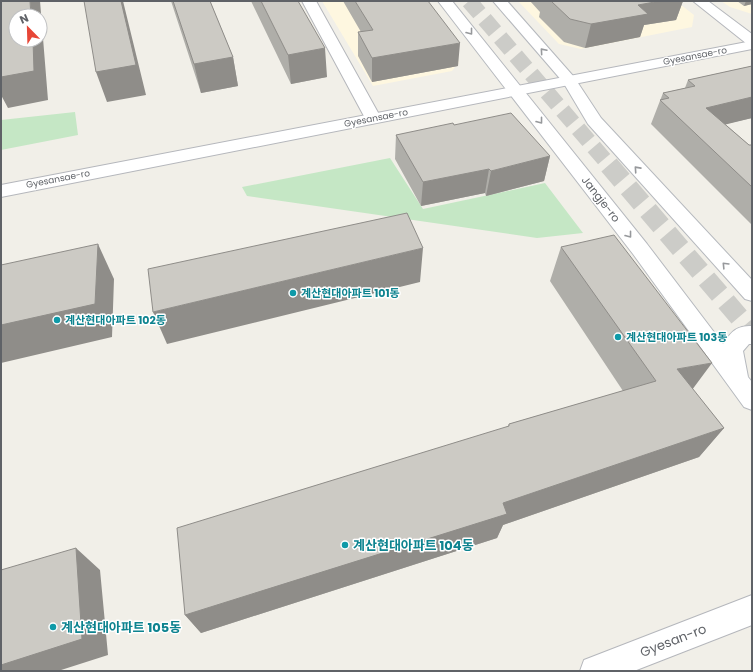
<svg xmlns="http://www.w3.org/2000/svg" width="753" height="672" viewBox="0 0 753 672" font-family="Poppins,'Noto Sans KR',sans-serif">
<rect width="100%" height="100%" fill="#f1efe8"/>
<path fill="#fef7e0" d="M 322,1 L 413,1 L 459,62 L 452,71 L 373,86 Z
M 518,1 L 676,1 L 694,15 L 692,27 L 581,49 L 559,44 Z
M 721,1 L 752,1 L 752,14 L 730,7 Z"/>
<path fill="#c5e7c5" d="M 75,112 L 78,135 L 1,150 L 1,120 Z
M 390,158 L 423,209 L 545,183 L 583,233 L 537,238 L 247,196 L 242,187 Z"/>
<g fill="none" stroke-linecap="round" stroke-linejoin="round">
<path stroke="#ccccc8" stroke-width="16" stroke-dasharray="16 8" stroke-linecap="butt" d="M 469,1 L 610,166"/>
<path stroke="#ccccc8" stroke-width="20" stroke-dasharray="20 10" stroke-linecap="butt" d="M 609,165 L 752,332"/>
<g stroke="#b5b7bc" stroke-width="2">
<path id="minor" d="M 302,1 L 316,1 L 381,118 L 379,121 L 373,123 L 367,121 L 365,118 Z
M 693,1 L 708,1 L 752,34 L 752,45 L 747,44 Z"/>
</g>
<g stroke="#b5b7bc" stroke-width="2">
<path id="tertiary" d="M 752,41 L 752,49 L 1,197 L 1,185 Z
M 752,595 L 752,625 L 634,671 L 580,671 L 584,660 Z"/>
</g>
<g stroke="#b6b9be" stroke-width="2">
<path id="secondary" d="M 438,1 L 452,1 L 647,244 L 723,344 C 732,331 736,326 752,326 L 752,344 L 749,344 L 743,351 L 748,377 L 752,382 L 752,410 L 744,407 L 633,254 Z
M 493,1 L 507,1 L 574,77 L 601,118 L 752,280 L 752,301 L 745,299 L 588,124 L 563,82 Z"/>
</g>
<use href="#minor" fill="#fff" fill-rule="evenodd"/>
<use href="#tertiary" fill="#fff" fill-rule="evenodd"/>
<use href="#secondary" fill="#fff" fill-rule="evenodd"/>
</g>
<path fill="#afaea9" d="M 171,1 L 210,1 L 233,57 L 238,86 L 201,93 Z
M 251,1 L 298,1 L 327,77 L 291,84 Z
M 343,1 L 428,1 L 458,66 L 372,82 L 358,56 L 358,32 L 361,32 Z
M 530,1 L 683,1 L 676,20 L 644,25 L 640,37 L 585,48 L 564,42 L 539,17 L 540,12 Z
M 737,1 L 752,1 L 752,4 L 744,6 Z
M 752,66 L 752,118 L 725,124 L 749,145 L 752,145 L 752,225 L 651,124 L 663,93 L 685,88 L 688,80 Z
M 454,125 L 550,156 L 544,181 L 486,196 L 485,193 L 421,206 L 395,159 L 396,135 Z
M 561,247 L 692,389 L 724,428 L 699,457 L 503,525 L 497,538 L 201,633 L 185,615 L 508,426 L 509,424 L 623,391 L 550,281 Z"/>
<path fill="#8f8d89" d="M 30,1 L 40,1 L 48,100 L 8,108 L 1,95 L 1,77 L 33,40 L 40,40 L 40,16 L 31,16 Z
M 121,1 L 123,1 L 146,95 L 107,102 L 96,72 Z
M 660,1 L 683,1 L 676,20 L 644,25 L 640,37 L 585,48 L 591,24 L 638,5 Z
M 746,1 L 752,1 L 752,4 L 744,6 Z
M 460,43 L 458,66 L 372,82 L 372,58 Z
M 325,48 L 327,77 L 291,84 L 288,55 Z
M 233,57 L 238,86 L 201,93 L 194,64 Z
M 752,97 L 752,118 L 695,132 L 706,108 Z
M 550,156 L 544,181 L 486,196 L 491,171 Z
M 489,169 L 485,193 L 421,206 L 423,182 Z
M 98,244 L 114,279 L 112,337 L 1,363 L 1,325 Z
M 423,248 L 420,282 L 167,344 L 153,312 Z
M 712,363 L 689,394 L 677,369 Z
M 724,428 L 699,457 L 503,525 L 497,538 L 201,633 L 185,615 L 503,503 Z
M 76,548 L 100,570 L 108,655 L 58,671 L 1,671 L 1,665 Z"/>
<path fill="#cccac4" stroke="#8f8d89" d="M 1,1 L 30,1 L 31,16 L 16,16 L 16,40 L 33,40 L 34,71 L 1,77 Z
M 84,1 L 121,1 L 136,65 L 96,72 Z
M 173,1 L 210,1 L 233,57 L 194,64 Z
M 261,1 L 298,1 L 325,48 L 288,55 Z
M 355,1 L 428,1 L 460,43 L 372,58 L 358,32 L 373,30 Z
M 551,1 L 660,1 L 638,5 L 648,14 L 591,24 L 570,19 Z
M 752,66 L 752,97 L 706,108 L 749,145 L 752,145 L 752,187 L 660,100 L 669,98 L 663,93 L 695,86 L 688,80 Z
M 511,113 L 550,156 L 491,171 L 489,169 L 423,182 L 396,135 L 453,123 L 454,125 Z
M 407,213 L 423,248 L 153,312 L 148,269 Z
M 614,235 L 712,363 L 677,369 L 724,428 L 503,503 L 507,514 L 185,615 L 177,528 L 509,426 L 509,424 L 656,381 L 561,247 Z
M 98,244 L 95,304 L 1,325 L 1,265 Z
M 76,548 L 82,639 L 1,665 L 1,570 Z"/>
<defs><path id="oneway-chevron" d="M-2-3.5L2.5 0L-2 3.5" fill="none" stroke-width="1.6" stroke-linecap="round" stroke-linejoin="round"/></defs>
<g stroke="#97999c">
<use href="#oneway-chevron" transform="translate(470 32) rotate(52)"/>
<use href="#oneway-chevron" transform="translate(543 51) rotate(-131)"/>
<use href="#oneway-chevron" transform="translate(540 121) rotate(52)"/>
<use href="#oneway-chevron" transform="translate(637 169) rotate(-132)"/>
<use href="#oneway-chevron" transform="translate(629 235) rotate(52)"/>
<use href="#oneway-chevron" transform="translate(725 265) rotate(-134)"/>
</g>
<g fill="#0f9aa8" stroke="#fff" stroke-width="1.5">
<circle cx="293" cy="293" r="4"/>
<circle cx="57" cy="320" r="4"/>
<circle cx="618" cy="337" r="4"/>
<circle cx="345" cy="545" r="4"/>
<circle cx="53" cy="627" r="4"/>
</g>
<g text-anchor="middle" stroke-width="3" stroke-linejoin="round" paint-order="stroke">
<g font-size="9" fill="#5f6267" stroke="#fff">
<text transform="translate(695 56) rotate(-11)" y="3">Gyesansae-ro</text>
<text transform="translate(376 118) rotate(-11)" y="3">Gyesansae-ro</text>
<text transform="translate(58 179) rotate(-11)" y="3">Gyesansae-ro</text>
</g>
<g font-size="11" fill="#5f6267" stroke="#fff">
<text transform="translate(601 199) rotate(52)" y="4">Jangje-ro</text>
</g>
<g font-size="11" font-weight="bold" fill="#0d838f" stroke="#fff" text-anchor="start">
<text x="301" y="297">계산현대아파트 101동</text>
<text x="65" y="324">계산현대아파트 102동</text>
<text x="626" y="341">계산현대아파트 103동</text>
</g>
<g font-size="13" font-weight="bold" fill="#0d838f" stroke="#fff" text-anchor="start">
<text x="353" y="550">계산현대아파트 104동</text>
<text x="61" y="632">계산현대아파트 105동</text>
</g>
<g font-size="13" fill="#5f6267" stroke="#fff">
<text transform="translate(673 640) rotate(-21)" y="5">Gyesan-ro</text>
</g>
</g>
<rect width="753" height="672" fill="none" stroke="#5f6267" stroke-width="4"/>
<g transform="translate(28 28) rotate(337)"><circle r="19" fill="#ffffff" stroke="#bfc0c2"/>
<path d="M0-3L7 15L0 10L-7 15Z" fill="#e74637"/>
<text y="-6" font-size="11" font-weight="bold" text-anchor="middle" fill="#5f6267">N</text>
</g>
</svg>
